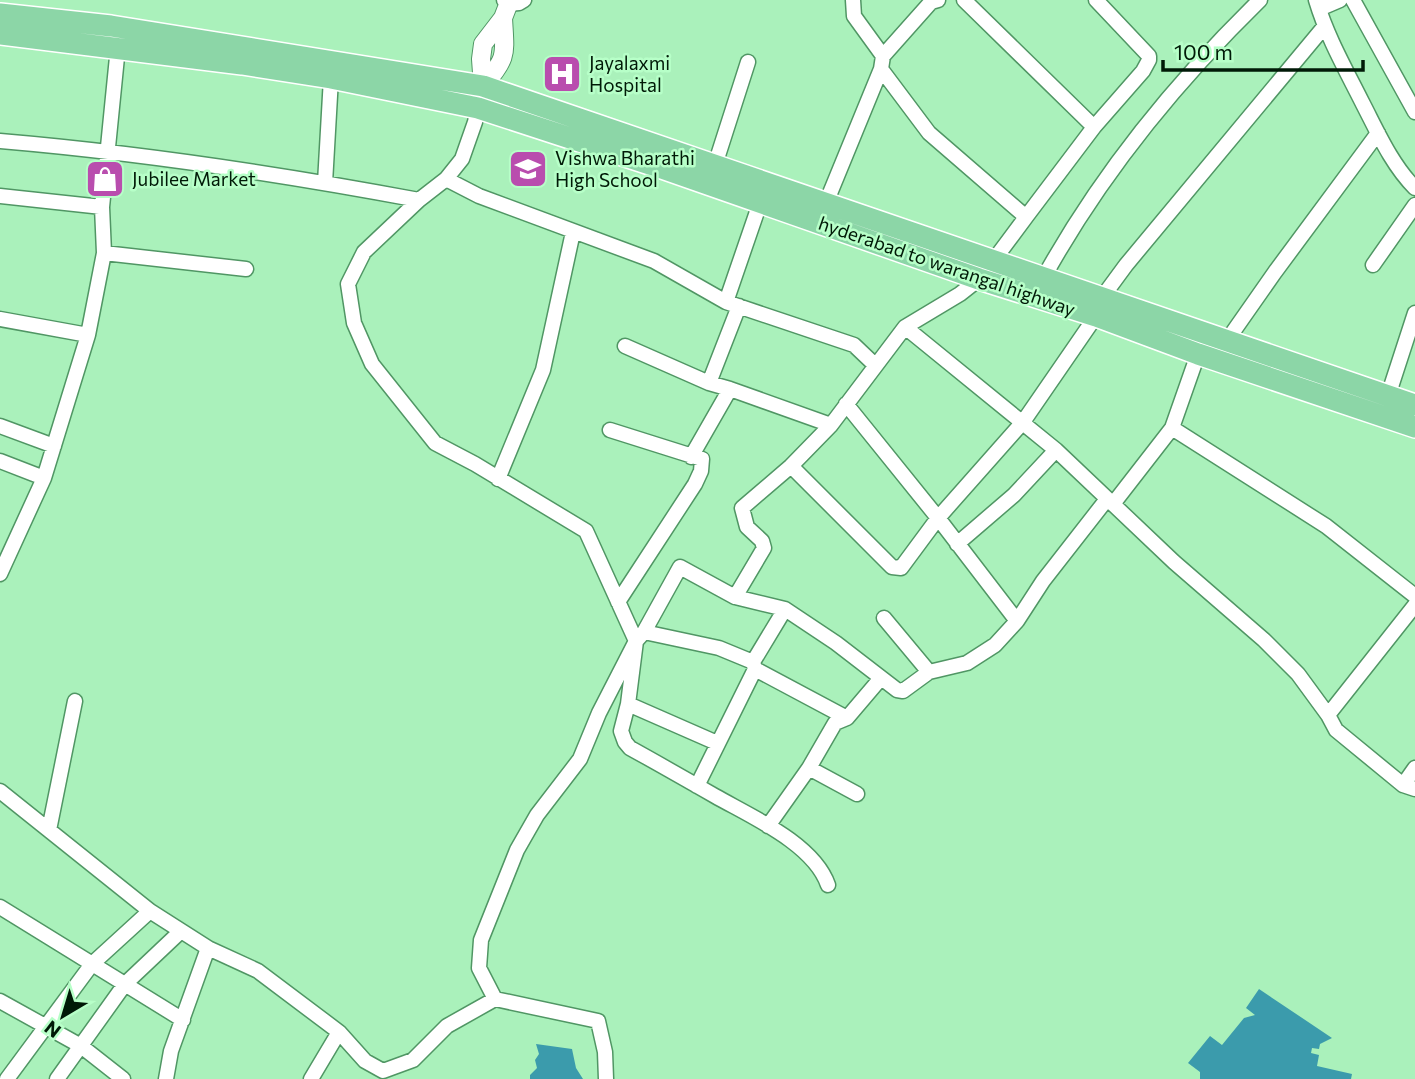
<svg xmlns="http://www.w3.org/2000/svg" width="1415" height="1079" viewBox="0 0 1415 1079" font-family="Commissioner,sans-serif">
<rect width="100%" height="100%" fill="#aaf1bb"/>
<path fill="#3b9bac" d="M 1259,989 L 1332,1038 L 1320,1044 L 1319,1049 L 1312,1048 L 1311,1053 L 1319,1055 L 1317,1066 L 1352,1074 L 1351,1079 L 1200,1079 L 1200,1072 L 1188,1063 L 1210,1036 L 1222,1045 L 1244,1018 L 1255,1015 L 1246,1008 Z
M 536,1044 L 572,1049 L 576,1068 L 583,1079 L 530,1079 L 530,1075 L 537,1068 L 535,1060 L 539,1054 Z"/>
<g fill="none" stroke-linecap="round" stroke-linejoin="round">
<g stroke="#509664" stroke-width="17">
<path id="minor" d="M 504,0 L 508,4 L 519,3 L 524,0
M 853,0 L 854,16 L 883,56 L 881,69 L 929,133 L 1026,217 L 1094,127 L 1143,71 L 1149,60 L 1149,56 L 1096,0
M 964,0 L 1094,127
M 1316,0 C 1327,37 1346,70 1363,104 C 1378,133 1392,165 1415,188
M 1353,0 L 1415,112
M 1319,9 L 1340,0
M 883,56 L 931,2 L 938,0
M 483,86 L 475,122 L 462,159 L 446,179 L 419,200 L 364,252 L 348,284 L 354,323 L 372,364 L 435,443 L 475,464 L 586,531 L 636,641 L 628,704 L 621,731 L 625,742 L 630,748 C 659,764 687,780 715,796 C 752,817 814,844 828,885
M 0,141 C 141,153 280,174 419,200
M 715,165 L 748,62
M 446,179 L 479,196 L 654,261 L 726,302 L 854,345 L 875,365
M 325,183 L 331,78
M 0,196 L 102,207
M 826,203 L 881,69
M 104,253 L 246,269
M 994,260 L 1026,217
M 1373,265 L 1415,205
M 1044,277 C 1101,174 1176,82 1260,0
M 1101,299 L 1126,265 L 1324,27
M 726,302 L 760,203
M 0,319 L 88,335 L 104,253 L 102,207 L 118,47
M 905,327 L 1056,450 L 1174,562 L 1264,640 L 1298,674 L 1328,715
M 1226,342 L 1275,272 L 1378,133
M 625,346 L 709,383 L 730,389
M 709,383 L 739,306
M 1388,396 L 1415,313
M 0,426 L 54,446
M 1172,428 L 1326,526 L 1415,596
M 610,430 L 702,459 L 701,471 L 695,484 L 618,602
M 691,457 L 730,389 L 831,425
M 0,461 L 44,478
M 791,466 L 892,567 L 901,568 L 938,518 L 1023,422 L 1096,316
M 498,479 L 543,370 L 573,232
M 1113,504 L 1172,428 L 1198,354
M 957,544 L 1014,495 L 1056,450
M 0,574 L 44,478 L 88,335
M 735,597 L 785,609 L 836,643 L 897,690 L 903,691 L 929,672 L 967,663 L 995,645 L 1017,621 L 938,518 L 846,404
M 1415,605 L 1328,715 L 1336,730 L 1403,785 L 1415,789
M 785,609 L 753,662 L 755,669 L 847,718 L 881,678
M 884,618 L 929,672
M 1017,621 L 1043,581 L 1107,499
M 644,632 L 719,648 L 753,662
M 628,704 L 717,743
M 809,768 L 857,794
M 1403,785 L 1415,768
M 697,786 L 755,669
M 0,791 L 150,911 L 208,948 L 171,1051 L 166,1079
M 768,826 L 809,768 L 835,723 L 847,718
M 49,830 L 75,701
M 0,907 L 183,1020
M 208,948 L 258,971 L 339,1032 L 311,1079
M 495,999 L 479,968 L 481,940 L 517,850 L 537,815 L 580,759 L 599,713 L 636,641 L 644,632 L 680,567 L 735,597 L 764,548 L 762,541 L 747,527 L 742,508 L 791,466 L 831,425 L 905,327 L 960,294 L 979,279
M 0,1001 L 81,1046 L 123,1079
M 339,1032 L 365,1061 L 383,1071 L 413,1060 L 447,1026 L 495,999 L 598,1021 L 605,1052 L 606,1079
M 7,1079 L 92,964 L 150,911
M 57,1079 L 125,984 L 180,932"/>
</g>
<g stroke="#509664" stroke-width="20">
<path id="tertiary" d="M 483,86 L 481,59 L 483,44 L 503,18 L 510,0
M 483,86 C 508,57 505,55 503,18"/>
</g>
<g stroke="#fff" stroke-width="24">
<path id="primary" d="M 0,14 L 111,26 L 483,86 L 1415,405
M 0,34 L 242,64 L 331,78 L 478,108 L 662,168 L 979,279 L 1096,316 L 1198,354 L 1415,427"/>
</g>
<use href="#minor" stroke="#fff" stroke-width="14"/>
<use href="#tertiary" stroke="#fff" stroke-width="18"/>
<use href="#primary" stroke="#8cd6a7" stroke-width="21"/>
</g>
<defs>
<g id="hospital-square" transform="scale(2.0125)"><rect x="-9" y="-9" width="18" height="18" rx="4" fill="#b94dae" stroke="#b7ffc8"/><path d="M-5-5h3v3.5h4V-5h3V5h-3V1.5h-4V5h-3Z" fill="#fff"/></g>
<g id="school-square" transform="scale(2.0125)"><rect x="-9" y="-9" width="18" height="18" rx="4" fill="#b94dae" stroke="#b7ffc8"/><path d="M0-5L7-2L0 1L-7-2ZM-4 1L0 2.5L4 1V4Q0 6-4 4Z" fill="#fff"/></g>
<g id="shop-square" transform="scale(2.0125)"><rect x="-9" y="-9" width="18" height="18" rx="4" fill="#b94dae" stroke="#b7ffc8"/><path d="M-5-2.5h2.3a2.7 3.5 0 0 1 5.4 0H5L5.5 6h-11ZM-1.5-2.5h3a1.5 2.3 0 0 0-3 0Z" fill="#fff"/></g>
</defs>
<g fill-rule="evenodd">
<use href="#hospital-square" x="562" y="74"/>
<use href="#school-square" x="528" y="169"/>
<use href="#shop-square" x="105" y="179"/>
</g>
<g text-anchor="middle" stroke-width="5" stroke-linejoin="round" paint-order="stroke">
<g font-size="19" fill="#001a07" stroke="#b7ffc8" text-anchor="start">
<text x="589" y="70">Jayalaxmi<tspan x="589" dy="22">Hospital</tspan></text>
<text x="555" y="165">Vishwa Bharathi<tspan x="555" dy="22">High School</tspan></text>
<text x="132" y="186">Jubilee Market</text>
</g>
<g font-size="19" fill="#001a07" stroke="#b7ffc8">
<text transform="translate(947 266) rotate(19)" y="7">hyderabad to warangal highway</text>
</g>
</g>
<g transform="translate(63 1016) rotate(218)" stroke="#b7ffc8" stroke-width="5" paint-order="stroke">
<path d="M0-5L12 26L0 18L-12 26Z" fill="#001a07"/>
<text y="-10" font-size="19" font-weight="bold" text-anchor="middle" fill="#001a07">N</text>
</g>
<path d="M1163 60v10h200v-10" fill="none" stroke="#001a07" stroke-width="3.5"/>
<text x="1174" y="60" font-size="21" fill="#001a07" stroke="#b7ffc8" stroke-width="5" paint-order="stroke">100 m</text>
</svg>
